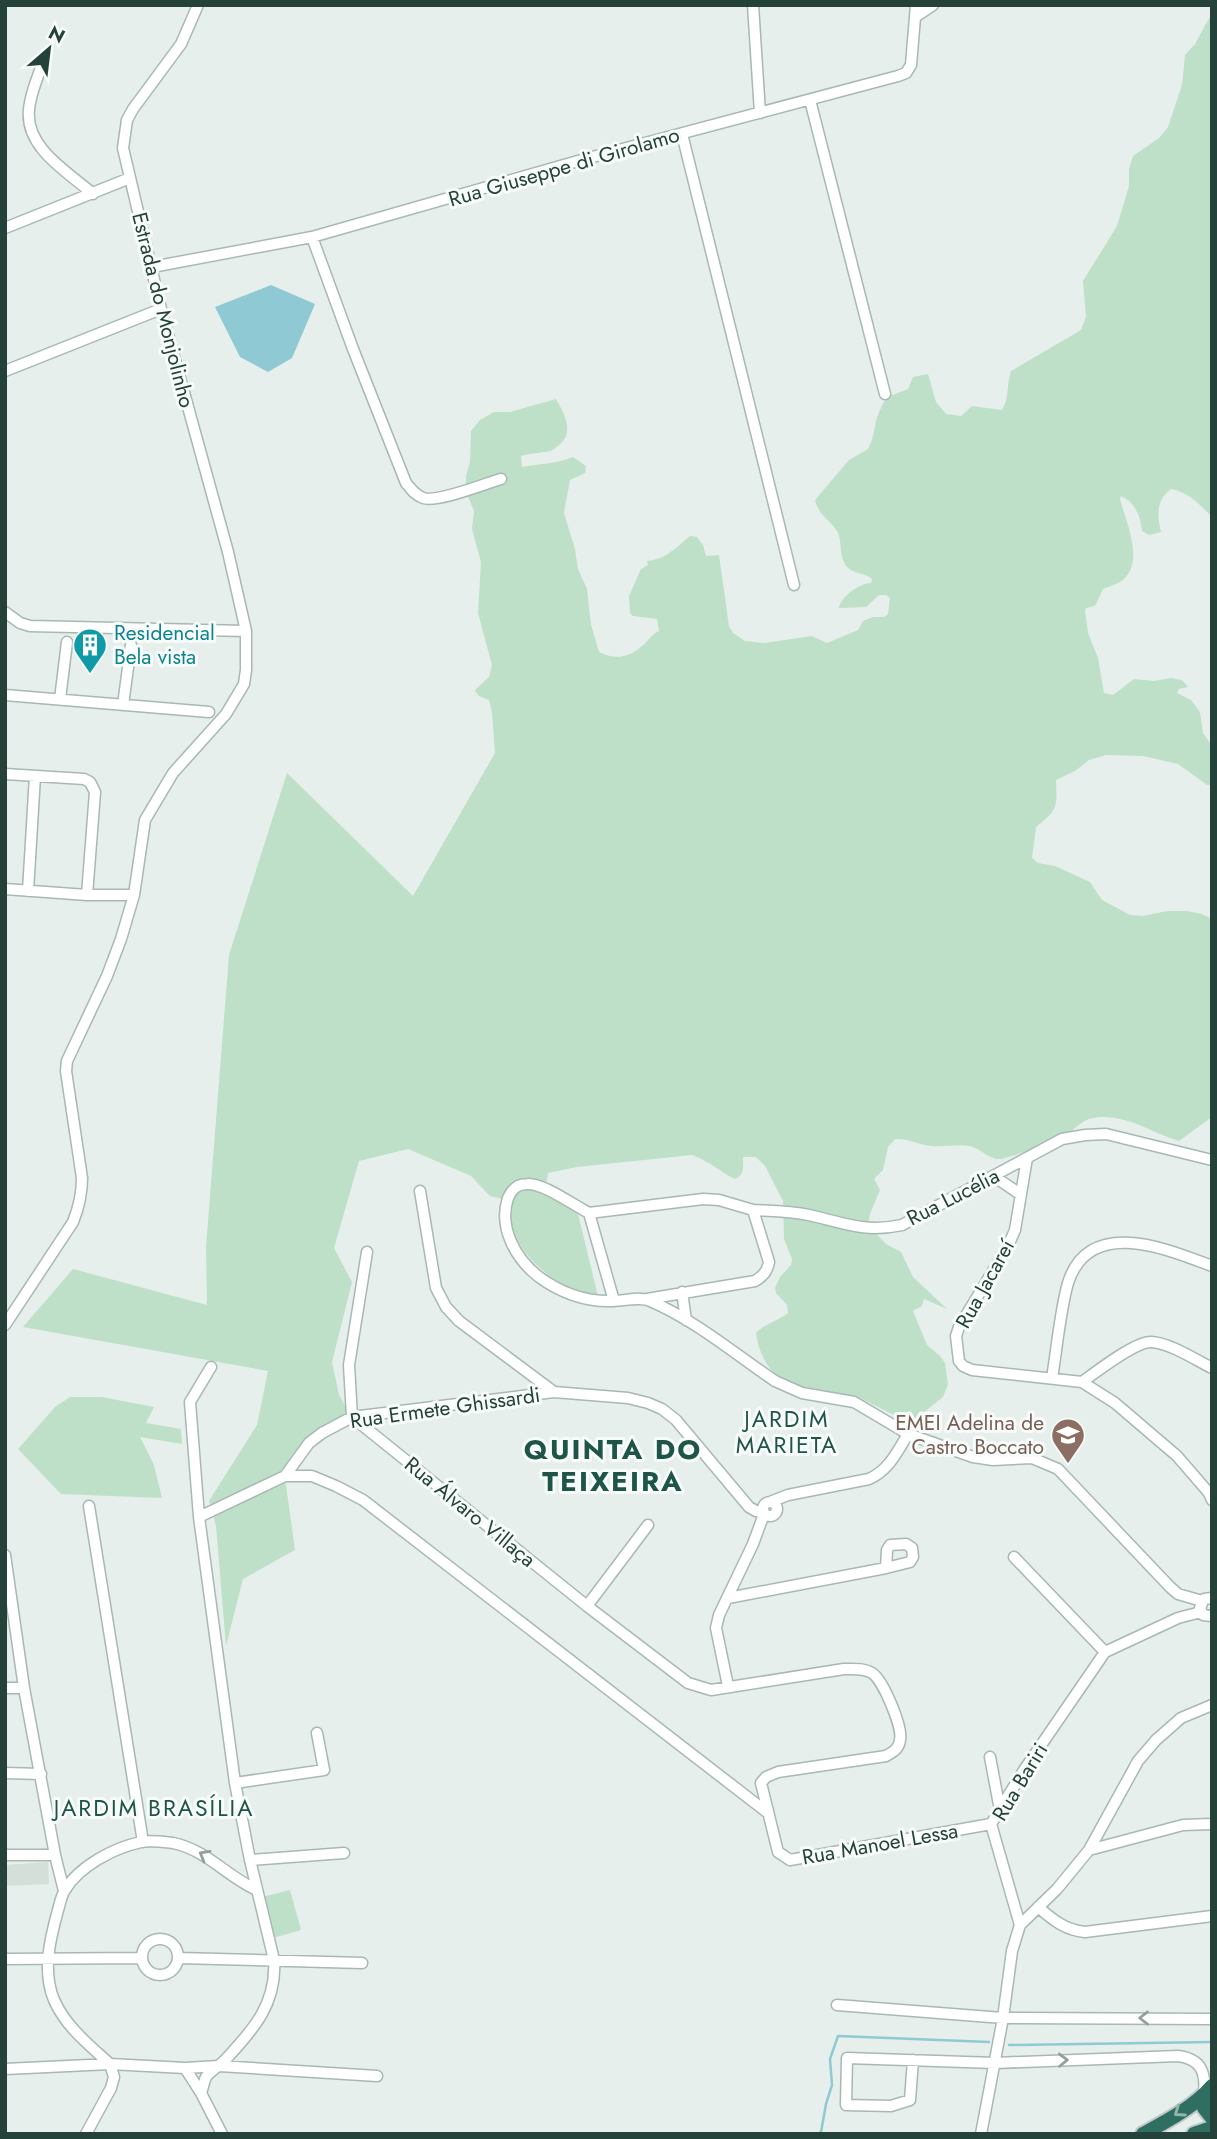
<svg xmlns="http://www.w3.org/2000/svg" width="1217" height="2139" viewBox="0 0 1217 2139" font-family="Jost,sans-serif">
<rect width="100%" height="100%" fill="#e6efeb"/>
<path fill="#d4dfda" d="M 48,1862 L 49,1884 L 6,1886 L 5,1865 Z"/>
<path fill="#bfe0c8" d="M 1212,13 L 1212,517 C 1200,505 1189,492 1171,489 C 1156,500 1157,516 1161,532 L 1149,535 L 1142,531 C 1141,517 1135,502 1121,496 L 1120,499 C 1126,522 1144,560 1124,579 C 1119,584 1110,586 1103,589 L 1095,606 L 1086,608 L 1085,610 L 1088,633 L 1098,658 L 1104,693 L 1113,695 L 1134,679 L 1154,681 L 1171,678 L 1182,680 L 1188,687 L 1179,689 L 1177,693 L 1191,700 L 1200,712 L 1203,733 L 1212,746 L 1212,785 L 1207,785 L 1178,764 L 1143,756 L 1106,755 L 1089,760 L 1075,771 L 1056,780 C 1057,808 1058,809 1036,827 L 1032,858 L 1038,863 L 1055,866 L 1090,882 L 1102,900 L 1130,915 L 1143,916 L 1167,911 L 1187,911 L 1202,914 L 1212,919 L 1212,1117 L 1179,1141 C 1153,1133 1131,1117 1103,1117 C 1083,1117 1080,1126 1065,1135 C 1055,1140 1009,1159 999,1159 C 988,1159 980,1148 970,1146 C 958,1144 944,1147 932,1146 C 919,1145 908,1138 895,1139 L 888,1147 L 883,1170 L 874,1179 L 880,1190 L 870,1214 L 868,1225 L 886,1244 L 901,1252 L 913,1277 L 947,1309 L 924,1299 L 922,1306 L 913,1311 L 927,1345 L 940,1356 L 945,1363 L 948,1385 L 943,1397 L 914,1420 L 906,1421 L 858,1397 L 784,1383 C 769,1372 758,1352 756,1333 C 764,1324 778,1321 788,1313 L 787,1305 L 776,1293 L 775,1288 L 780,1277 L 791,1265 L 792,1259 L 784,1239 L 783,1201 L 765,1166 L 756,1157 L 743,1157 C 743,1166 745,1175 735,1179 C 719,1171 709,1161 692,1155 L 577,1167 L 548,1173 L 545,1193 L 578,1214 L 598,1296 C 563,1295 513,1254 511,1218 C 511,1212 512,1207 512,1201 L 490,1196 L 471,1176 L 408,1149 L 359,1161 L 334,1248 L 352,1282 L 332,1362 L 339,1395 L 355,1423 L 310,1445 L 285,1478 L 295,1550 L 243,1579 L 226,1646 L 216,1526 L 209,1501 L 257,1425 L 268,1371 L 23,1327 L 73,1269 L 207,1305 L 206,1247 L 229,955 L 287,773 L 413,896 L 495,753 L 492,712 L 489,700 L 479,696 L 475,691 L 477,688 L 489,677 L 492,665 L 478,613 L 481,562 L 472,529 L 474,511 L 466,492 L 466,476 L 470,462 L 471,431 L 480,420 L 494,412 L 510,412 L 556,399 C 564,413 575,432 559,445 C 555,448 554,450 550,451 C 540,453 531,453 521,456 L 522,467 C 538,464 557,464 573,457 L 586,466 L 585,473 L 570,480 L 564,513 L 575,549 L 578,569 L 587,589 L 591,625 L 599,652 C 614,660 629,658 642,646 C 649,641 651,634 659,631 L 657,619 L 633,616 L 630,613 L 629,596 L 641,569 L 648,565 L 647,561 C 667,559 675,548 690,536 L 697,537 L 703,545 L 706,556 L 719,555 L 729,626 L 733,633 L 745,641 L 764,643 L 812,636 L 827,643 L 858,630 L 863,621 L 873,617 L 884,617 L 888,614 L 890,598 L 886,595 L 879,595 L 866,607 L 839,608 C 842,595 859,584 871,583 L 872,579 C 865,573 855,574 848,568 C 838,558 843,542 837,531 C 829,518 820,518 815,500 L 849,460 L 868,449 L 872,440 L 877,417 L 883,403 L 890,396 L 908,389 L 913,377 L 928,374 L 936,402 L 946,414 L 961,416 L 972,406 L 1002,410 C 1010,396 1006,387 1011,371 L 1081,330 L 1086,317 L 1083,281 L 1117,226 L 1129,186 L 1129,169 L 1133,156 L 1159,138 L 1168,127 L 1182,85 L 1185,55 L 1195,44 Z
M 70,1397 L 102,1397 L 154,1407 L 146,1423 L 181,1429 L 182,1444 L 140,1437 L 154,1465 L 162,1498 L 61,1494 L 18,1449 L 55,1407 Z
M 290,1890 L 301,1930 L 273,1938 L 262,1897 Z"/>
<path fill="#8ec9d4" d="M 271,285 L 315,304 L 292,358 L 268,372 L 240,357 L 215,307 Z"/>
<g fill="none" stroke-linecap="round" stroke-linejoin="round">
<path stroke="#8ec9d4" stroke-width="2.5" d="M 1009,2045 L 1212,2042
M 818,2134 L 821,2132 L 826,2104 L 832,2085 L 830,2059 L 838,2036 L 989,2042"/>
<g stroke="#a8b8b2" stroke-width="13">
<path id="minor" d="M 753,5 L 760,113
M 915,17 L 933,5
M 43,62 C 38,77 30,94 29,110 C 25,148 68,172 93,194
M 810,100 L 885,394
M 682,134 L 794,585
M 5,228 L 130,178
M 312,237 L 353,349 L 406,483 C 411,489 415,495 423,498 C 437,503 484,484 501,479
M 152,267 L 312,237 L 585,159 L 898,76 L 906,73 L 911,65 L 916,5
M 5,371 L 161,309
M 5,612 L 20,623 L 30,626 L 246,631
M 5,695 L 209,712
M 60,699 L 67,642
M 123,705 L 131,645
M 5,774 L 84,779 L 90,782 L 95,792 L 87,895
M 5,889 L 87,895 L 134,895
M 28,891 L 35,776
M 1027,1158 L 1015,1230 L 1008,1246 L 959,1327 L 956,1336 L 959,1361 L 963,1366 L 972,1370 L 1082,1382 L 1115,1403 L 1177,1456 L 1209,1493 L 1212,1500
M 995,1177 L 1020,1194
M 420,1191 L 436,1288 L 446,1307 L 459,1321 L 554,1392 L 628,1398 L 648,1403 L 662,1409 L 676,1420 L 749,1507 L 756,1511 L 763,1512
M 753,1210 C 772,1211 790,1211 809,1215 C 844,1223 865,1233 902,1225 L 1062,1139 L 1085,1135 L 1106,1134 L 1212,1160
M 589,1213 C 573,1205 544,1183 527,1184 C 517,1184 512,1189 508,1198 C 498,1228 516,1259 539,1277 C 561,1293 586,1302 613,1301 C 625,1301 640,1296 650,1301 C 695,1320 735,1354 775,1381 L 802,1393 L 854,1402 L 908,1434 C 897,1452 889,1470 869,1479 L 788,1495 L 770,1502
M 367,1252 L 349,1365 L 352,1417 L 587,1606 L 688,1683 L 711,1690 L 844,1669 C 854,1669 864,1668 872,1673 C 883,1680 903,1727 900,1740 C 899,1749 893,1752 886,1756 L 778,1772 L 766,1777 L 761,1783 L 778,1852 L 790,1860 L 991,1824
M 682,1292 L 686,1320
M 614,1301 L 589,1213 L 703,1199 L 719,1200 L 753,1210 L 769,1262 C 767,1272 763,1276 755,1281 L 647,1299
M 5,1325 L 73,1222 C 79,1207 82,1194 82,1178 L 66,1071 L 67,1061 L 107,976 L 121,939 L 134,895 L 145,820 L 173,773 L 226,714 L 244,684 L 246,670 L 246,631 L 228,552 L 161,309 L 123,148 L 127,120 L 133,109 L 181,44 L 198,5
M 211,1367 L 190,1402 L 199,1517 L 235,1783 L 250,1860 L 274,1960 C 277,2003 254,2029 226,2059 C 221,2065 210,2071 206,2077 C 204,2081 203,2088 201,2093 L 222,2134
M 1052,1378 C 1057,1348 1060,1311 1068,1283 C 1089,1216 1167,1249 1212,1266
M 1082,1382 C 1096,1372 1137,1340 1152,1342 C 1172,1344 1194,1359 1212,1368
M 908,1434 L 973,1457 L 993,1460 L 1032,1458 L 1058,1469 L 1170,1587 L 1178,1594 L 1202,1601
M 285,1476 L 312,1476 L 336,1486 L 363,1500 L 768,1813
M763 1509a7 7 0 1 1 14 0a7 7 0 1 1-14 0Z
M 89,1506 L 143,1842
M 199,1517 L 285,1476 L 309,1443 L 322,1433 L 352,1417 L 554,1392
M 5,1555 L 24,1688 L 55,1855 L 64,1891
M 1014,1557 L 1105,1652
M 728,1598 L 886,1568 L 910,1562 L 913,1557 L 912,1548 L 906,1544 L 890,1545 L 887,1550 L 886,1568
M 1212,1598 L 1204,1599 L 1200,1608 L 1203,1615 L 1212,1616
M 587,1606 L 648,1525
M 1105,1652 L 1178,1618 L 1201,1612
M 728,1686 L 716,1628 L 719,1615 L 753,1544 L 764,1514
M 5,1688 L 24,1688
M 990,1757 L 1000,1810
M 5,1773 L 41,1774
M 235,1783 L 324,1770 L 317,1733
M 1089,1850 L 1183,1825 L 1212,1824
M 5,1855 L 55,1855
M 250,1860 L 344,1853
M 1038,1907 C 1053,1920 1065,1930 1085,1932 L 1212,1916
M 1020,1925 L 991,1824 L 1024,1770 L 1105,1652
M142 1957a18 18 0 1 1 36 0a18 18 0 1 1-36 0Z
M 178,1958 L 362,1963
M 5,1959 L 142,1958
M 837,2005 L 1003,2018 L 1212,2019
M 913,2060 L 910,2100 L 891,2106 L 846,2105 L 847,2058 L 995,2063 L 1178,2056 C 1202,2059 1206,2073 1204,2095
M 110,2064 C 89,2045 66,2027 54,2000 C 42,1971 50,1939 58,1910 C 60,1904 61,1896 65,1890 C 79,1866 114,1848 141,1842 C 150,1840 164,1842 173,1843 C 207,1850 226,1876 257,1890
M 185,2068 L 201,2093
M 5,2069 L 110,2064 L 185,2068 L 219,2066 L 377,2076
M 86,2134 L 111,2088 L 114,2077 L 110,2064
M 981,2134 L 1003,2018 L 1012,1951 L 1020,1925 L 1057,1889 L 1089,1850 L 1138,1761 L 1156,1740 L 1181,1718 L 1212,1705"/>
</g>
<g stroke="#c2cac8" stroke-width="18">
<path id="highway" d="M 1204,2095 L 1204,2108 L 1212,2118
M 1143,2134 C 1167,2121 1194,2107 1212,2086
M 1194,2134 L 1212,2128"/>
</g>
<use href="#minor" stroke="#fff" stroke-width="10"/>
<use href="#highway" stroke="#2f6f62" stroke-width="14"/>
</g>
<defs><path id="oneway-chevron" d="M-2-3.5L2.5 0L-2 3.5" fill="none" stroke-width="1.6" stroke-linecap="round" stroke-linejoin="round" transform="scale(1.75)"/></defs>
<g stroke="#92a09c">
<use href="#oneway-chevron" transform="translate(204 1855) rotate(-150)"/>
<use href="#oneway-chevron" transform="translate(1144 2018) rotate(-180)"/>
<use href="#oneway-chevron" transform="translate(1063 2060) rotate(-2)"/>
</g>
<use stroke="#93b5ae" href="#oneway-chevron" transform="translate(1179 2112) rotate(145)"/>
<defs>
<g id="building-pin" transform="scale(1.75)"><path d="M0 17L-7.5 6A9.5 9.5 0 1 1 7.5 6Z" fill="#0f9aa8" stroke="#f7fbf9"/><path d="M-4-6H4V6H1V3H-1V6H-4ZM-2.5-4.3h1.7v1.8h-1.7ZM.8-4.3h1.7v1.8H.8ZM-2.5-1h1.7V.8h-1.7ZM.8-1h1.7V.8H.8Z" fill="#fff"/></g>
<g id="school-pin" transform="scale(1.75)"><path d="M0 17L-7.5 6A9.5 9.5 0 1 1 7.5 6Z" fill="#8d6e63" stroke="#f7fbf9"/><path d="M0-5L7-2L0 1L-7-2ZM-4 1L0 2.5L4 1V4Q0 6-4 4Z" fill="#fff"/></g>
</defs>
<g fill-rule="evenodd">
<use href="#building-pin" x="90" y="645"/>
<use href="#school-pin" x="1068" y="1435"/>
</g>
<g text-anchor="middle" stroke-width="6" stroke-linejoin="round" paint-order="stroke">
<g font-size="21" fill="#24423a" stroke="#f7fbf9">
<text transform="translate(564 167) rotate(-16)" y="7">Rua Giuseppe di Girolamo</text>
<text transform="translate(163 310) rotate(76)" y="7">Estrada do Monjolinho</text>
<text transform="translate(953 1197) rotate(-27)" y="7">Rua Lucélia</text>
<text transform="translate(985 1284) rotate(-61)" y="7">Rua Jacareí</text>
<text transform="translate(445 1408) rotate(-8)" y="7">Rua Ermete Ghissardi</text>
<text transform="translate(470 1512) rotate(39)" y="7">Rua Álvaro Villaça</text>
<text transform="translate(1020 1782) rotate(-59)" y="7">Rua Bariri</text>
<text transform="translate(880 1844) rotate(-10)" y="7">Rua Manoel Lessa</text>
</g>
<g font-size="21" fill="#0d838f" stroke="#f7fbf9" text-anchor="start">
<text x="114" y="640">Residencial<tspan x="114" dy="24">Bela vista</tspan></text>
</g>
<g font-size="21" fill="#785e54" stroke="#f7fbf9" text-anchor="end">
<text x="1044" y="1430">EMEI Adelina de<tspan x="1044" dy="24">Castro Boccato</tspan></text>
</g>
<g font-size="23" letter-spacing="2" fill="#1f5548" stroke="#f7fbf9">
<text x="787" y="1427">JARDIM<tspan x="787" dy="26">MARIETA</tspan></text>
<text x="154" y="1816">JARDIM BRASÍLIA</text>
</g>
<g font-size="28" font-weight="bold" letter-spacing="2" fill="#1f5548" stroke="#f7fbf9">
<text x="613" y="1459">QUINTA DO<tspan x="613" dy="32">TEIXEIRA</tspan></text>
</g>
</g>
<rect width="1217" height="2139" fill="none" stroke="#24423a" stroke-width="14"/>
<g transform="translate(49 49) rotate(28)" stroke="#f7fbf9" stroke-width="5" paint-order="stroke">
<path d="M0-5L12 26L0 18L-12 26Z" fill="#24423a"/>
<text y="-10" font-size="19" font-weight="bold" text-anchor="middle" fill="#24423a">N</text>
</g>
</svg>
